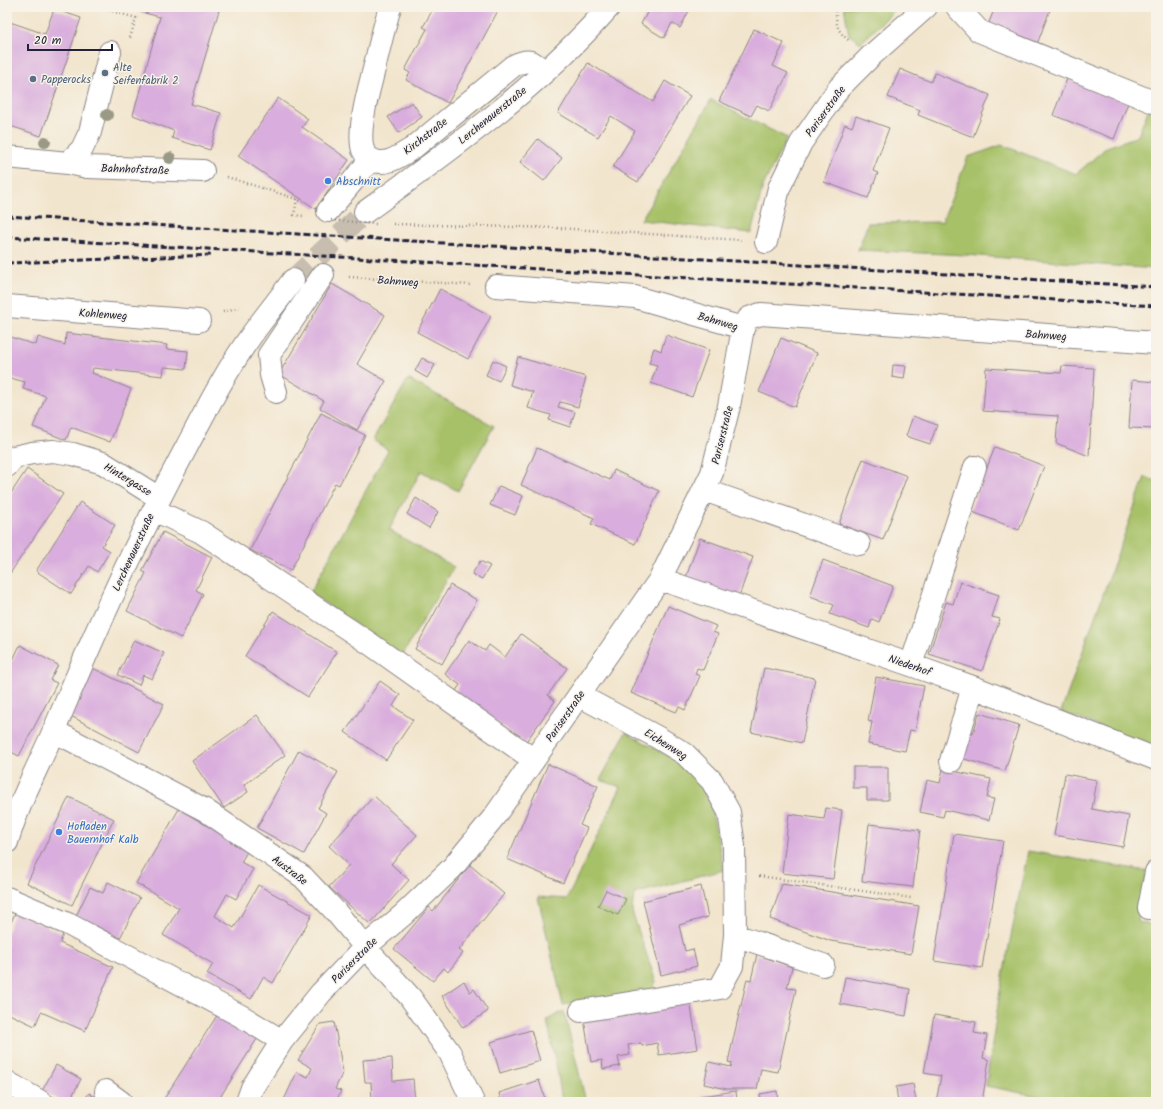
<svg xmlns="http://www.w3.org/2000/svg" width="1163" height="1109" viewBox="0 0 1163 1109" font-family="Kalam,sans-serif">
<rect width="100%" height="100%" fill="#f7f3e8"/>
<filter id="ink" filterUnits="userSpaceOnUse"><feTurbulence type="fractalNoise" baseFrequency=".025" numOctaves="2"/><feDisplacementMap in="SourceGraphic" scale="8" xChannelSelector="R" yChannelSelector="G"/><feConvolveMatrix kernelMatrix="1 2 1 2 8 2 1 2 1" color-interpolation-filters="sRGB"/></filter>
<filter id="wash" filterUnits="userSpaceOnUse"><feTurbulence type="fractalNoise" baseFrequency=".012" numOctaves="4" result="noise"/><feDisplacementMap in="SourceGraphic" scale="16" xChannelSelector="R" yChannelSelector="G"/><feGaussianBlur stdDeviation="0.9" result="paint"/><feColorMatrix in="noise" values="0 0 0 0 0 0 0 0 0 0 0 0 0 0 0 0 0 1.4 0 .05"/><feComposite in="paint" operator="in"/></filter>
<g filter="url(#wash)">
<rect width="100%" height="100%" fill="#f2e5cd"/>
<path fill="#a7c167" stroke="#647251" d="M 844,7 L 898,7 L 861,43 L 849,35 Z
M 711,100 L 787,138 L 763,186 L 751,233 L 641,220 Z
M 1149,108 L 1156,111 L 1156,269 L 966,255 L 858,250 L 868,223 L 942,222 L 968,157 L 1002,145 L 1076,174 L 1107,147 L 1138,136 Z
M 408,379 L 494,426 L 458,491 L 421,471 L 389,530 L 454,567 L 402,656 L 310,593 L 388,450 L 373,440 Z
M 1145,477 L 1156,481 L 1156,747 L 1061,712 Z
M 626,732 L 670,757 L 698,777 L 710,803 L 724,870 L 634,894 L 632,912 L 656,982 L 651,991 L 563,1005 L 538,897 L 567,899 L 621,787 L 600,780 Z
M 1028,851 L 1147,871 L 1138,922 L 1156,926 L 1156,1102 L 1067,1102 L 986,1086 L 1000,991 Z
M 564,1011 L 586,1102 L 562,1102 L 557,1069 L 547,1020 Z"/>
<g id="blocks">
<path fill="#d9addd" d="M 122,7 L 220,7 L 191,104 L 221,113 L 210,150 L 172,138 L 174,131 L 133,115 L 160,17 Z
M 434,7 L 500,7 L 448,103 L 406,80 L 410,73 L 405,70 L 427,29 L 423,27 Z
M 650,7 L 691,7 L 680,28 L 672,23 L 664,38 L 641,24 Z
M 995,7 L 1051,7 L 1036,47 L 987,28 Z
M 54,9 L 81,18 L 41,136 L 7,125 L 7,21 L 45,34 Z
M 754,29 L 784,43 L 773,66 L 788,73 L 769,111 L 757,105 L 751,116 L 719,101 Z
M 588,63 L 653,102 L 665,81 L 690,96 L 638,182 L 613,167 L 635,131 L 611,116 L 598,137 L 558,113 Z
M 900,69 L 931,82 L 935,73 L 990,95 L 973,137 L 918,115 L 920,110 L 888,97 Z
M 1067,79 L 1128,103 L 1114,139 L 1053,115 Z
M 278,98 L 308,119 L 302,127 L 349,160 L 316,209 L 238,156 Z
M 412,102 L 422,117 L 399,133 L 388,117 Z
M 856,116 L 889,128 L 873,171 L 878,173 L 868,198 L 824,182 L 845,124 L 852,127 Z
M 538,139 L 562,158 L 544,181 L 520,162 Z
M 332,284 L 385,315 L 357,364 L 386,381 L 357,430 L 320,408 L 324,401 L 279,374 Z
M 440,289 L 491,316 L 468,359 L 417,332 Z
M 66,333 L 167,345 L 166,349 L 188,351 L 186,369 L 164,367 L 163,376 L 93,368 L 92,373 L 131,389 L 110,442 L 71,427 L 66,440 L 33,427 L 46,396 L 23,389 L 25,382 L 7,377 L 7,336 L 36,345 L 38,337 L 65,345 Z
M 666,335 L 709,350 L 692,397 L 651,383 L 657,365 L 649,363 L 654,348 L 661,351 Z
M 781,338 L 817,353 L 795,407 L 759,392 Z
M 518,357 L 586,377 L 578,407 L 560,402 L 558,407 L 575,412 L 570,427 L 549,420 L 551,415 L 528,408 L 533,392 L 510,385 Z
M 422,358 L 435,365 L 427,378 L 415,371 Z
M 493,360 L 506,366 L 499,381 L 486,375 Z
M 893,365 L 906,366 L 904,379 L 892,377 Z
M 1062,366 L 1094,368 L 1089,456 L 1056,443 L 1058,416 L 983,411 L 986,368 L 1061,373 Z
M 1132,380 L 1156,382 L 1156,429 L 1129,428 Z
M 321,413 L 365,435 L 339,485 L 335,483 L 291,570 L 250,550 Z
M 913,416 L 937,425 L 930,444 L 906,436 Z
M 995,447 L 1044,466 L 1019,530 L 970,511 Z
M 537,448 L 610,480 L 614,470 L 659,491 L 635,544 L 591,524 L 594,518 L 521,485 Z
M 863,459 L 907,476 L 883,540 L 839,524 Z
M 27,469 L 63,494 L 7,578 L 7,499 Z
M 499,486 L 523,496 L 515,515 L 490,505 Z
M 416,498 L 438,512 L 429,528 L 407,514 Z
M 80,502 L 115,525 L 102,546 L 110,551 L 97,572 L 89,566 L 71,594 L 36,571 Z
M 163,532 L 212,557 L 196,590 L 203,594 L 181,638 L 127,611 L 146,573 L 142,571 Z
M 700,538 L 753,557 L 738,599 L 685,580 Z
M 823,560 L 893,586 L 879,622 L 872,619 L 869,628 L 830,614 L 834,605 L 810,596 Z
M 480,561 L 490,566 L 482,579 L 472,574 Z
M 960,582 L 999,595 L 992,617 L 1000,619 L 982,671 L 929,654 L 946,602 L 953,604 Z
M 450,585 L 477,600 L 442,664 L 415,649 Z
M 668,606 L 716,626 L 713,632 L 718,634 L 703,670 L 697,668 L 695,674 L 700,676 L 685,710 L 679,707 L 676,712 L 631,693 Z
M 273,611 L 337,652 L 308,697 L 245,656 Z
M 521,634 L 567,668 L 548,695 L 555,701 L 525,743 L 455,692 L 460,685 L 445,674 L 469,640 L 485,651 L 489,645 L 505,657 Z
M 134,640 L 164,653 L 152,679 L 143,675 L 139,685 L 118,675 Z
M 20,645 L 58,665 L 50,680 L 57,683 L 19,756 L 7,750 L 7,661 L 8,660 L 12,662 Z
M 91,667 L 164,704 L 139,752 L 67,714 Z
M 764,668 L 815,678 L 802,743 L 751,732 Z
M 876,677 L 924,686 L 915,731 L 910,730 L 905,751 L 868,744 L 872,722 L 868,721 Z
M 380,681 L 400,695 L 393,706 L 413,720 L 386,760 L 345,732 Z
M 979,713 L 1019,725 L 1005,771 L 961,758 L 968,732 L 973,734 Z
M 257,715 L 285,755 L 244,785 L 248,792 L 224,808 L 192,761 Z
M 299,750 L 338,772 L 318,808 L 326,813 L 304,854 L 257,828 Z
M 548,764 L 598,786 L 580,825 L 587,828 L 563,883 L 507,859 Z
M 853,767 L 888,767 L 888,800 L 867,800 L 867,788 L 853,788 Z
M 943,769 L 991,779 L 987,798 L 994,799 L 989,820 L 945,810 L 943,817 L 920,812 L 927,780 L 940,783 Z
M 1065,774 L 1097,780 L 1092,809 L 1129,816 L 1123,847 L 1054,835 Z
M 374,796 L 417,835 L 391,864 L 409,880 L 370,924 L 329,887 L 349,865 L 329,846 Z
M 69,797 L 114,819 L 72,905 L 27,883 Z
M 826,808 L 842,810 L 833,879 L 782,873 L 789,814 L 824,819 Z
M 179,809 L 248,850 L 241,862 L 253,869 L 236,899 L 227,894 L 215,916 L 234,928 L 258,885 L 312,915 L 273,983 L 263,977 L 251,999 L 207,974 L 213,964 L 163,935 L 179,908 L 136,883 Z
M 869,824 L 920,830 L 913,887 L 862,881 Z
M 954,834 L 1003,841 L 982,968 L 934,961 Z
M 470,865 L 504,894 L 459,950 L 463,953 L 448,972 L 444,968 L 433,981 L 394,949 L 429,907 L 433,911 Z
M 108,882 L 140,898 L 120,938 L 76,916 L 90,887 L 103,893 Z
M 782,884 L 919,906 L 911,954 L 831,941 L 770,919 Z
M 701,886 L 708,917 L 679,925 L 685,951 L 693,949 L 697,966 L 661,975 L 643,901 Z
M 606,890 L 626,899 L 618,915 L 598,906 Z
M 15,913 L 63,934 L 60,943 L 113,967 L 85,1031 L 41,1012 L 35,1026 L 7,1013 L 7,932 Z
M 757,954 L 792,967 L 787,988 L 796,989 L 778,1072 L 761,1069 L 757,1089 L 727,1089 L 704,1084 L 709,1062 L 731,1067 L 732,1063 L 728,1062 L 747,979 L 751,980 Z
M 845,977 L 910,989 L 906,1016 L 840,1004 Z
M 464,981 L 470,992 L 474,989 L 488,1011 L 463,1028 L 442,996 Z
M 690,1001 L 698,1049 L 659,1055 L 657,1043 L 642,1046 L 641,1043 L 628,1045 L 630,1055 L 618,1057 L 620,1066 L 603,1069 L 602,1060 L 591,1062 L 584,1019 Z
M 218,1014 L 257,1039 L 217,1102 L 162,1102 Z
M 934,1015 L 976,1022 L 974,1033 L 987,1035 L 983,1058 L 989,1060 L 982,1102 L 936,1102 L 941,1076 L 924,1073 Z
M 334,1022 L 343,1072 L 335,1089 L 341,1091 L 336,1102 L 283,1102 L 297,1072 L 308,1077 L 312,1068 L 298,1060 L 320,1024 Z
M 531,1030 L 540,1061 L 500,1073 L 491,1042 Z
M 392,1058 L 393,1081 L 413,1079 L 415,1102 L 372,1102 L 371,1082 L 365,1082 L 363,1060 Z
M 56,1065 L 81,1079 L 69,1102 L 63,1102 L 42,1091 Z
M 539,1080 L 546,1102 L 501,1102 L 499,1093 Z
M 913,1084 L 916,1101 L 898,1102 L 896,1087 Z
M 736,1091 L 737,1102 L 702,1102 L 701,1096 Z
M 777,1091 L 778,1102 L 761,1102 L 760,1094 Z
M 89,1093 L 102,1102 L 83,1102 Z"/>
</g>
</g>
<g filter="url(#ink)">
<use href="#blocks" fill-opacity="0" stroke="#8a8484" stroke-width="1"/>
<g fill="none" stroke-linecap="round" stroke-linejoin="round">
<path stroke="#c8beb0" stroke-width="22" stroke-dasharray="22 11" stroke-linecap="butt" d="M 293,280 L 365,212"/>
<g stroke="#8a8484" stroke-width="24">
<path id="minor" d="M 390,7 C 384,27 379,48 374,69 C 369,89 357,130 363,150 C 365,154 368,158 371,159 C 385,168 401,155 413,148 L 513,66 C 529,58 532,61 545,72
M 957,7 L 979,31 L 1156,103
M 7,157 L 68,163 L 82,149 L 90,132 L 110,52
M 68,163 L 87,167 L 203,171
M 328,211 L 371,159
M 365,212 C 451,150 539,87 609,7
M 766,242 L 779,188 L 801,143 L 839,88 L 872,55 L 926,7
M 496,286 L 635,297 L 743,328
M 7,306 L 199,321
M 276,392 L 271,375 L 269,355 L 323,275
M 7,466 L 14,457 L 32,453 L 53,451 L 73,454 L 103,463 L 159,498
M 704,490 L 859,544
M 154,510 L 201,532 L 369,643 L 534,760
M 660,579 L 911,665 L 973,687 L 1156,759
M 911,665 L 975,467
M 580,696 L 657,737 L 685,754 L 712,781 L 729,812 L 734,846 L 735,935
M 54,731 L 205,810 L 303,877 L 335,911 L 365,947 L 410,997 L 450,1053 L 473,1102
M 951,761 L 973,687
M 7,842 C 20,798 43,758 60,716 C 98,625 139,535 186,448 C 206,410 227,369 253,333 C 266,315 280,298 293,280
M 7,898 L 68,924 L 241,1016 L 282,1041
M 1149,908 L 1156,872
M 581,1011 L 720,988 L 732,966 L 735,935 L 823,965
M 7,1082 L 41,1102
M 106,1091 L 121,1102
M 247,1102 L 252,1088 L 282,1041 L 321,993 L 365,947 L 403,915 L 452,868 L 494,817 L 660,579 L 712,473 L 729,406 L 743,328 L 749,318 L 761,314 L 1156,343"/>
</g>
<path stroke="#8a8484" stroke-width="2.5" stroke-dasharray="1 3" stroke-linecap="butt" d="M 97,7 L 136,18 L 130,38
M 836,7 C 836,24 836,31 850,41
M 227,177 L 297,199 L 303,203
M 297,199 L 294,215 L 303,216
M 393,224 L 557,228 L 741,240
M 349,277 L 471,285
M 223,312 L 239,307
M 759,876 L 911,898"/>
<use href="#minor" stroke="#fff" stroke-width="22"/>
<path stroke="#22223b" stroke-width="3" stroke-dasharray="6 3" stroke-linecap="butt" d="M 7,216 L 1156,287
M 7,237 L 1156,306
M 7,263 L 212,255"/>
<path stroke="#8a8484" stroke-width="2.5" stroke-dasharray="1 3" stroke-linecap="butt" d="M 331,220 L 376,224"/>
</g>
<g fill="#999985">
<circle cx="107" cy="115" r="6"/>
<circle cx="45" cy="142" r="6"/>
<circle cx="170" cy="158" r="6"/>
</g>
</g>
<g fill="#5c6f8a" stroke="#f7f3e8" stroke-width="1.5">
<circle cx="105" cy="73" r="4"/>
<circle cx="33" cy="79" r="4"/>
</g>
<g fill="#3f7fe0" stroke="#f7f3e8" stroke-width="1.5">
<circle cx="328" cy="181" r="4"/>
<circle cx="59" cy="832" r="4"/>
</g>
<g text-anchor="middle" stroke-width="3" stroke-linejoin="round" paint-order="stroke">
<g font-size="11" fill="#4e5e75" stroke="#f7f3e8" text-anchor="start">
<text x="113" y="71">Alte<tspan x="113" dy="13">Seifenfabrik 2</tspan></text>
<text x="41" y="83">Papperocks</text>
</g>
<g font-size="11" fill="#22223b" stroke="#f7f3e8">
<text transform="translate(825 111) rotate(-54)" y="4">Pariserstraße</text>
<text transform="translate(492 115) rotate(-39)" y="4">Lerchenauerstraße</text>
<text transform="translate(425 136) rotate(-38)" y="4">Kirchstraße</text>
<text transform="translate(135 169) rotate(2)" y="4">Bahnhofstraße</text>
<text transform="translate(398 281) rotate(4)" y="4">Bahnweg</text>
<text transform="translate(103 314) rotate(4)" y="4">Kohlenweg</text>
<text transform="translate(718 321) rotate(16)" y="4">Bahnweg</text>
<text transform="translate(1046 335) rotate(4)" y="4">Bahnweg</text>
<text transform="translate(722 435) rotate(-76)" y="4">Pariserstraße</text>
<text transform="translate(128 479) rotate(31)" y="4">Hintergasse</text>
<text transform="translate(133 552) rotate(-65)" y="4">Lerchenauerstraße</text>
<text transform="translate(910 665) rotate(19)" y="4">Niederhof</text>
<text transform="translate(565 716) rotate(-55)" y="4">Pariserstraße</text>
<text transform="translate(666 744) rotate(32)" y="4">Eichenweg</text>
<text transform="translate(290 870) rotate(37)" y="4">Austraße</text>
<text transform="translate(354 960) rotate(-45)" y="4">Pariserstraße</text>
</g>
<g font-size="11" fill="#366cbe" stroke="#f7f3e8" text-anchor="start">
<text x="336" y="185">Abschnitt</text>
<text x="67" y="830">Hofladen<tspan x="67" dy="13">Bauernhof Kalb</tspan></text>
</g>
</g>
<rect width="1163" height="1109" fill="none" stroke="#f7f3e8" stroke-width="24"/>
<path d="M28 44v6h84v-6" fill="none" stroke="#22223b" stroke-width="2"/>
<text x="34" y="44" font-size="12" fill="#22223b" stroke="#f7f3e8" stroke-width="3" paint-order="stroke">20 m</text>
</svg>
